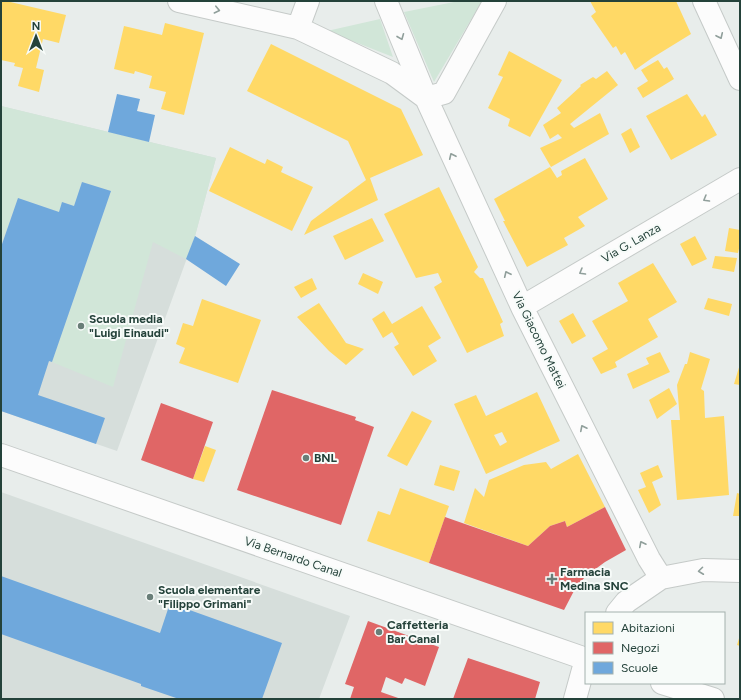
<svg xmlns="http://www.w3.org/2000/svg" width="741" height="700" viewBox="0 0 741 700" font-family="Figtree,sans-serif">
<rect width="100%" height="100%" fill="#e8edeb"/>
<path fill="#d6dedb" d="M 1,106 L 216,158 L 195,236 L 117,451 L 1,411 Z
M 1,492 L 350,616 L 319,699 L 1,699 Z"/>
<path fill="#d1e6d8" d="M 459,1 L 482,1 L 434,82 L 404,12 Z
M 380,19 L 393,57 L 327,31 Z
M 1,106 L 216,158 L 195,236 L 186,259 L 153,242 L 113,387 L 52,362 L 111,191 L 82,182 L 74,206 L 63,202 L 59,212 L 18,198 L 1,245 Z"/>
<path fill="#ffd966" fill-rule="evenodd" d="M 1,1 L 6,1 L 66,15 L 59,43 L 43,39 L 36,68 L 44,70 L 39,92 L 18,86 L 23,68 L 14,66 L 15,63 L 1,60 Z
M 590,1 L 676,1 L 691,34 L 652,58 L 635,70 L 625,52 L 621,55 L 616,46 L 613,48 L 591,16 L 596,12 Z
M 165,23 L 204,33 L 184,115 L 161,109 L 166,92 L 149,88 L 152,76 L 135,71 L 134,74 L 114,69 L 124,26 L 162,35 Z
M 271,44 L 401,109 L 423,155 L 370,178 L 378,200 L 304,235 L 311,221 L 366,180 L 348,141 L 247,91 Z
M 509,51 L 562,80 L 530,137 L 508,126 L 510,119 L 488,108 L 503,77 L 498,75 Z
M 658,60 L 664,69 L 667,67 L 674,79 L 643,98 L 637,88 L 648,81 L 641,70 Z
M 607,71 L 618,85 L 570,124 L 574,128 L 600,113 L 609,134 L 551,167 L 540,148 L 562,138 L 558,134 L 550,139 L 543,125 L 561,113 L 557,108 L 581,86 L 580,85 L 593,77 L 596,79 Z
M 687,94 L 702,117 L 705,114 L 717,135 L 671,160 L 646,116 Z
M 631,128 L 640,147 L 630,153 L 621,134 Z
M 230,147 L 265,164 L 267,159 L 283,167 L 281,172 L 313,187 L 292,231 L 209,191 Z
M 585,158 L 608,199 L 578,217 L 585,226 L 564,238 L 568,245 L 527,267 L 503,221 L 505,221 L 494,199 L 550,167 L 557,178 L 562,175 L 561,171 Z
M 439,187 L 478,267 L 474,272 L 480,278 L 483,278 L 503,322 L 500,324 L 504,336 L 467,353 L 434,287 L 442,282 L 438,273 L 416,278 L 384,214 Z
M 372,218 L 384,241 L 345,260 L 333,236 Z
M 729,228 L 740,230 L 740,244 L 738,253 L 725,251 Z
M 695,236 L 707,259 L 692,266 L 680,244 Z
M 715,256 L 737,258 L 734,272 L 712,268 Z
M 653,263 L 677,302 L 648,319 L 658,337 L 615,362 L 617,367 L 601,374 L 592,358 L 608,349 L 592,321 L 628,301 L 618,283 Z
M 363,273 L 383,282 L 378,294 L 358,284 Z
M 312,278 L 317,289 L 301,298 L 294,287 Z
M 708,298 L 732,304 L 729,316 L 704,309 Z
M 202,299 L 261,320 L 238,383 L 179,363 L 185,348 L 176,344 L 183,323 L 193,326 Z
M 319,303 L 346,343 L 364,349 L 346,365 L 329,351 L 297,317 Z
M 422,306 L 441,338 L 428,346 L 437,361 L 413,376 L 394,347 L 399,344 L 392,332 L 383,338 L 372,319 L 384,311 L 392,324 Z
M 573,313 L 586,336 L 572,344 L 559,321 Z
M 660,352 L 670,372 L 633,389 L 627,374 L 649,364 L 646,358 Z
M 690,352 L 710,359 L 701,389 L 704,391 L 705,418 L 724,416 L 729,495 L 677,500 L 671,420 L 680,420 L 677,385 L 685,364 L 687,364 Z
M 740,364 L 740,385 L 734,384 Z
M 669,388 L 677,404 L 657,419 L 649,400 Z
M 537,392 L 560,441 L 486,474 L 454,404 L 476,395 L 486,416 ZM 502,432 L 507,442 L 500,446 L 494,435 Z
M 412,411 L 432,421 L 407,466 L 387,456 Z
M 205,446 L 216,450 L 204,482 L 193,479 Z
M 578,454 L 605,507 L 567,527 L 565,521 L 550,526 L 528,546 L 464,523 L 475,488 L 484,497 L 489,480 L 524,465 L 546,462 L 551,469 Z
M 440,465 L 460,471 L 454,491 L 434,485 Z
M 658,465 L 663,477 L 652,482 L 661,505 L 649,513 L 638,490 L 646,487 L 640,473 Z
M 400,488 L 449,506 L 429,563 L 367,541 L 378,511 L 390,515 Z
M 737,493 L 740,494 L 740,516 L 733,516 Z
M 740,635 L 740,646 L 737,645 Z"/>
<path fill="#e06666" d="M 272,390 L 356,417 L 355,420 L 374,427 L 341,525 L 237,490 Z
M 161,403 L 213,422 L 193,479 L 141,460 Z
M 605,507 L 626,550 L 605,562 L 586,576 L 576,587 L 564,610 L 429,563 L 445,517 L 528,546 L 550,526 L 565,521 L 567,527 Z
M 368,621 L 439,647 L 425,686 L 405,678 L 402,684 L 386,677 L 381,692 L 401,699 L 350,699 L 354,687 L 345,684 Z
M 468,658 L 540,682 L 535,699 L 453,699 Z"/>
<path fill="#6fa8dc" d="M 117,94 L 140,99 L 137,111 L 155,115 L 149,142 L 108,132 Z
M 82,182 L 111,191 L 52,362 L 49,361 L 38,395 L 105,418 L 96,444 L 1,411 L 1,247 L 18,198 L 59,212 L 62,202 L 74,206 Z
M 195,236 L 240,264 L 226,286 L 186,259 Z
M 1,576 L 160,633 L 170,603 L 282,643 L 262,699 L 179,699 L 141,686 L 141,684 L 1,634 Z"/>
<g fill="none" stroke-linecap="round" stroke-linejoin="round">
<g stroke="#c5cac8" stroke-width="24">
<path id="minor" d="M 179,1 L 298,28
M 308,1 L 298,28 L 392,73 L 426,98 L 444,93 L 495,1
M 386,1 L 426,98 L 522,307 L 649,559 L 661,578
M 704,1 L 740,79
M 522,307 L 740,179
M 1,455 L 586,659
M 617,613 L 626,602 L 661,578 L 703,570 L 740,571
M 662,683 L 713,699
M 575,699 L 586,659"/>
</g>
<use href="#minor" stroke="#fcfcfc" stroke-width="22"/>
</g>
<defs><path id="oneway-chevron" d="M-2-3.5L2.5 0L-2 3.5" fill="none" stroke-width="1.6" stroke-linecap="round" stroke-linejoin="round"/></defs>
<g stroke="#909f9b">
<use href="#oneway-chevron" transform="translate(217 10) rotate(13)"/>
<use href="#oneway-chevron" transform="translate(720 36) rotate(65)"/>
<use href="#oneway-chevron" transform="translate(401 37) rotate(68)"/>
<use href="#oneway-chevron" transform="translate(452 156) rotate(-115)"/>
<use href="#oneway-chevron" transform="translate(706 199) rotate(150)"/>
<use href="#oneway-chevron" transform="translate(582 272) rotate(150)"/>
<use href="#oneway-chevron" transform="translate(507 274) rotate(-115)"/>
<use href="#oneway-chevron" transform="translate(583 428) rotate(-117)"/>
<use href="#oneway-chevron" transform="translate(642 544) rotate(-117)"/>
<use href="#oneway-chevron" transform="translate(701 571) rotate(173)"/>
</g>
<g fill="#697e78" stroke="#f7fbf9" stroke-width="1.5">
<circle cx="81" cy="326" r="4"/>
<circle cx="306" cy="458" r="4"/>
<path d="M550 573h4v4h4v4h-4v4h-4v-4h-4v-4h4z"/>
<circle cx="150" cy="597" r="4"/>
<circle cx="379" cy="632" r="4"/>
</g>
<g text-anchor="middle" stroke-width="4" stroke-linejoin="round" paint-order="stroke">
<g font-size="12" fill="#24423a" stroke="#f7fbf9">
<text transform="translate(631 243) rotate(-30)" y="4">Via G. Lanza</text>
<text transform="translate(539 340) rotate(64)" y="4">Via Giacomo Mattei</text>
<text transform="translate(293 557) rotate(19)" y="4">Via Bernardo Canal</text>
</g>
<g font-size="12" font-weight="bold" fill="#24423a" stroke="#f7fbf9" text-anchor="start">
<text x="89" y="323">Scuola media<tspan x="89" dy="14">"Luigi Einaudi"</tspan></text>
<text x="314" y="462">BNL</text>
<text x="560" y="576">Farmacia<tspan x="560" dy="14">Medina SNC</tspan></text>
<text x="158" y="594">Scuola elementare<tspan x="158" dy="14">"Filippo Grimani"</tspan></text>
<text x="387" y="629">Caffetteria<tspan x="387" dy="14">Bar Canal</tspan></text>
</g>
</g>
<rect width="741" height="700" fill="none" stroke="#24423a" stroke-width="4"/>
<rect x="585" y="612" width="140" height="72" fill="#f7fbf9" stroke="#a3b1ad"/>
<rect x="593" y="622" width="20" height="12" fill="#ffd966" stroke="#a3b1ad"/>
<text x="621" y="632" font-size="12" fill="#24423a">Abitazioni</text>
<rect x="593" y="642" width="20" height="12" fill="#e06666" stroke="#a3b1ad"/>
<text x="621" y="652" font-size="12" fill="#24423a">Negozi</text>
<rect x="593" y="662" width="20" height="12" fill="#6fa8dc" stroke="#a3b1ad"/>
<text x="621" y="672" font-size="12" fill="#24423a">Scuole</text>
<g transform="translate(36 36)" stroke="#f7fbf9" stroke-width="3" paint-order="stroke">
<path d="M0-3L7 15L0 10L-7 15Z" fill="#24423a"/>
<text y="-6" font-size="11" font-weight="bold" text-anchor="middle" fill="#24423a">N</text>
</g>
</svg>
